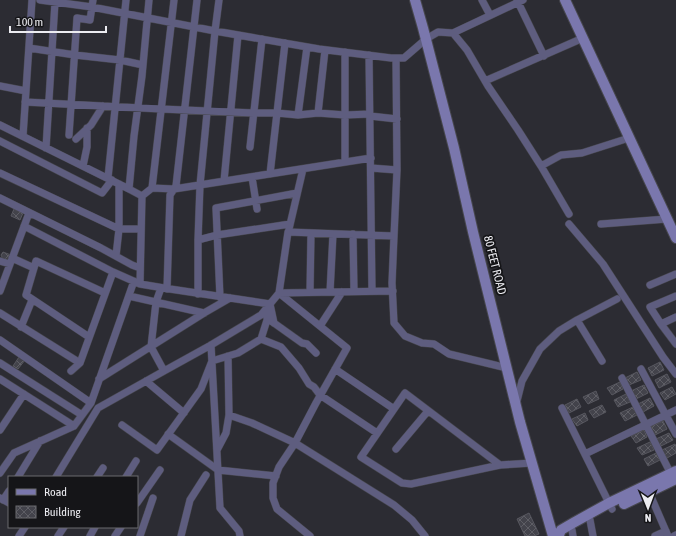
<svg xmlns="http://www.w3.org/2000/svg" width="676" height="536" viewBox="0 0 676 536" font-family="'Asap Condensed',sans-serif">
<defs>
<pattern id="building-cross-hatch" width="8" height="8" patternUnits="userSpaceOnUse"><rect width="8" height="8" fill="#43434b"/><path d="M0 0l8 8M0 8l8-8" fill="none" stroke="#5e5e65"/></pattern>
</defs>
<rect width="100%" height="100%" fill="#2c2c33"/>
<path fill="url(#building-cross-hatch)" stroke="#57575f" d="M 14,209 L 23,213 L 20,220 L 11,216 Z
M 3,252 L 11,255 L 8,262 L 1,260 L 2,257 L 1,255 Z
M 19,357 L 25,360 L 18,369 L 13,366 Z
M 660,362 L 664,370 L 652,376 L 648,368 Z
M 637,372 L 641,380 L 629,385 L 625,378 Z
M 667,374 L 671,382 L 659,388 L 655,380 Z
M 620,382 L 623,389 L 612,395 L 607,388 Z
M 644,385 L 648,393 L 636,399 L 631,391 Z
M 672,387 L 676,394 L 665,400 L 660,393 Z
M 596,391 L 599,399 L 588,404 L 583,397 Z
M 626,394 L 630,402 L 618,407 L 614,400 Z
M 650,398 L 654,406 L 643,412 L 638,404 Z
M 577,399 L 581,407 L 569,413 L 565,405 Z
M 602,405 L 606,412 L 594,418 L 589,411 Z
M 633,407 L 637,415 L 625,421 L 620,413 Z
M 585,413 L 588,420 L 577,426 L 572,419 Z
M 663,421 L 667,429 L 655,435 L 650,427 Z
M 644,430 L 647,437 L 636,443 L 631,436 Z
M 669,433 L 673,440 L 661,446 L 656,439 Z
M 650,442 L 654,450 L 642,455 L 637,448 Z
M 675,444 L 676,447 L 676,453 L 667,458 L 662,450 Z
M 656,453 L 660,460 L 648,466 L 644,459 Z
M 529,513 L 539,534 L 534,536 L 525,536 L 517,519 Z"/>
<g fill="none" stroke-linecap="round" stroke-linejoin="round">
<g stroke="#47474e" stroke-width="8">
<path id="street" d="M 40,0 L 92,7 L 215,31 L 319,49 L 391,58 L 404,58 L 426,39 L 438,32 L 453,33 L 467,50 L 488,86 L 518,130 L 541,166 L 569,214
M 482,0 L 490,15
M 517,0 L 544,56
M 453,33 L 523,0
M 29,48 L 75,55 L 120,60 L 143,65
M 345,52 L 345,162
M 369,55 L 372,291
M 396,58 L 397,170 L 394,236 L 392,283 L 394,323 L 405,336 L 422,343 L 434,344 L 449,354 L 507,368
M 485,81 L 583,38
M 0,86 L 26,91
M 25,102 L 161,109 L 254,113 L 277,113 L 298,115 L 318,113 L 345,115 L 370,114 L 370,116 L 397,119
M 318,113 L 325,50
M 298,115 L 307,47
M 0,125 L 129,189
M 69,135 L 77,18 L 90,20 L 93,0
M 23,136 L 32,0
M 76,139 L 91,125 L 103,106
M 0,141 L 102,193 L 112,180
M 250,147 L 262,39
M 46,148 L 55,2
M 83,166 L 87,147 L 87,128
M 541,166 L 561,155 L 582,153 L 629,138
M 371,168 L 397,170
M 0,173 L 119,229 L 141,229
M 270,174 L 285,43
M 252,177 L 257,209
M 108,178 L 126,0
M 224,181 L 238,35
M 152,188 L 174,0
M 142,196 L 152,188 L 174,189 L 371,158
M 0,198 L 101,248 L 132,265 L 140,268
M 569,224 L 603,264 L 663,357 L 676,374
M 601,224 L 667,219
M 24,226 L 113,272 L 140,284 L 170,289 L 270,304 L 274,323
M 289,229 L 303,169
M 353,234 L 354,291
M 198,240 L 217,235 L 290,224
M 116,256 L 119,229 L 119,184
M 12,258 L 34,268
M 0,261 L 10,264
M 140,284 L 142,196 L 129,189 L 134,136 L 142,76 L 149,0
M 650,285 L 676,274
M 161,288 L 156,302 L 151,347 L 164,371
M 167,289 L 170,195 L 176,186 L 197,0
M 0,291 L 29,213
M 393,291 L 279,293 L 288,232 L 394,236
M 310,292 L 311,233
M 330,292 L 333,234
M 198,294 L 198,240 L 200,185 L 215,31 L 219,0
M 129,296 L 204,313
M 676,296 L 650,307 L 661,324 L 676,344
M 220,297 L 216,208 L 297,193
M 0,313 L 80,363
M 577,320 L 602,361
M 271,321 L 274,323 L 302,343 L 307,344 L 316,353
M 661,324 L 676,317
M 320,326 L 342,292
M 21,327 L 32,300
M 89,337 L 26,295 L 36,261 L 105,293
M 261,339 L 281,347 L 299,368 L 309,384 L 314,387 L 320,395 L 377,433
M 0,340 L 91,403
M 211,345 L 220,508 L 239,531 L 240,536
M 0,363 L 82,415
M 335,369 L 394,409
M 641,369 L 676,434
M 71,371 L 80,363 L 113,272
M 622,378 L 672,476
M 0,379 L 74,426
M 99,379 L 204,313 L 230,298
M 146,381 L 184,413
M 516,405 L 522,381 L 540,349 L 559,331 L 577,320 L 617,299
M 562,408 L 612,509
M 229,415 L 252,423 L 295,443 L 394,505 L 412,520 L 425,536
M 122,425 L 157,450 L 201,389 L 212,361 L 238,353 L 261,339 L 267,320 L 267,308
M 0,430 L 24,394
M 168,434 L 218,470 L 276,476
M 396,449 L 428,411
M 217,450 L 226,433 L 229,415 L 228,356
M 585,454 L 676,410
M 500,465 L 405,393 L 361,457 L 402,483 L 411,484 L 500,465 L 532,463
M 0,473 L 14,453 L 74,426 L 91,403 L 134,281
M 18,477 L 40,441
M 56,477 L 98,408 L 164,371 L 211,345 L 261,315 L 279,293 L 347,348 L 316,403 L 295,443 L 279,467 L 273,483 L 273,498 L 277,509 L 310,536
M 97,477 L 103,468
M 126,477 L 136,461
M 649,492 L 668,536
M 0,498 L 9,503
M 3,500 L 9,491
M 137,503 L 160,470
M 590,520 L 593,536
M 572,530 L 573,536
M 19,536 L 25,527
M 58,536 L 64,527
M 90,536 L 95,527
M 115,536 L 121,527
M 140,536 L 153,498
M 181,536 L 190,500 L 206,475
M 655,536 L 666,531
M 674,536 L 676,535"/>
</g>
<g stroke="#47474e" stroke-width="12">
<path id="secondary" d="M 415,0 L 423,28 L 454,148 L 473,232 L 520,422 L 553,536
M 565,0 L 676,238
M 624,504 L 676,479
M 559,535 L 561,530 L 573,523 L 609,503 L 676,471"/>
</g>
<use href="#street" stroke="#5e5d7f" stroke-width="7"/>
<use href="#secondary" stroke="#7a77ad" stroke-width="10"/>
</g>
<g text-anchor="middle" stroke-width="3.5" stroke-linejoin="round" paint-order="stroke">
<g font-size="12" fill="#ececf1" stroke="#151518">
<text transform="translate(495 265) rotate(76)" y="4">80 FEET ROAD</text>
</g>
</g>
<rect x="8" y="476" width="130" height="52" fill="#151518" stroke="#6b6b6f"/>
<rect x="16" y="489" width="20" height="6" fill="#7a77ad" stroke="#6b6b6f"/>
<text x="44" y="496" font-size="12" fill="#ececf1">Road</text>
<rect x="16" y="506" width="20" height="12" fill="url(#building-cross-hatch)" stroke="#6b6b6f"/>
<text x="44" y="516" font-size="12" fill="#ececf1">Building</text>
<g transform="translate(648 508) rotate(179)" stroke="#151518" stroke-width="3" paint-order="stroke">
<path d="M0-3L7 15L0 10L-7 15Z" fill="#ececf1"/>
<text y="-6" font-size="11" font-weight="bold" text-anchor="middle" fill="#ececf1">N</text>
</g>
<path d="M10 26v6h96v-6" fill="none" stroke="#ececf1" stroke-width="2"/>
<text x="16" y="26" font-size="12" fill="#ececf1" stroke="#151518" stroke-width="3" paint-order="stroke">100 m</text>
</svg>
